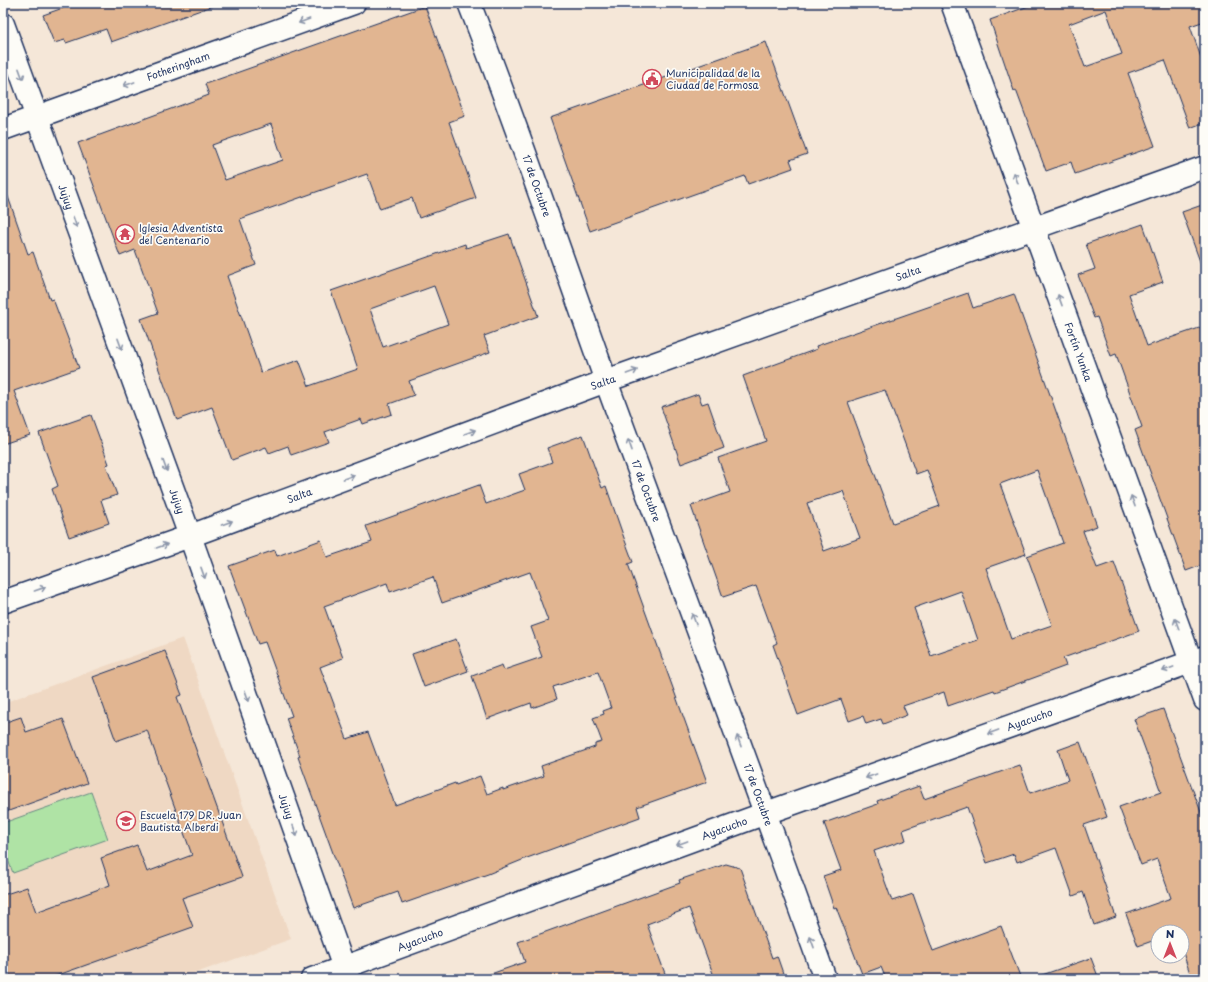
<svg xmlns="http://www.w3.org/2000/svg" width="1208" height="982" viewBox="0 0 1208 982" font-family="'Playpen Sans',sans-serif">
<rect width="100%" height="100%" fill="#f5e7d8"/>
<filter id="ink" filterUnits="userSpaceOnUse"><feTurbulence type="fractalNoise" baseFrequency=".025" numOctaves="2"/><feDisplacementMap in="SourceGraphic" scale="8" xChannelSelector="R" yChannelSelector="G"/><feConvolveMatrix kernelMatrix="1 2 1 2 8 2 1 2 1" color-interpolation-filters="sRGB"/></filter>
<g filter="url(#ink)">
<path fill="#efd8c3" d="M 183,638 L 291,939 L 179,979 L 3,979 L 3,703 Z"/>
<path fill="#afe3a5" stroke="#658982" d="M 91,792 L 108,839 L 13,873 L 3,847 L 3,823 Z"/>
<path fill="#e1b591" stroke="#1b2f5e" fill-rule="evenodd" d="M 77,3 L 211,3 L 212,6 L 111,42 L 106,29 L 66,43 L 65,40 L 54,43 L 43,15 Z
M 1037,3 L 1205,3 L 1205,21 L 1190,26 L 1205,69 L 1205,122 L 1190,128 L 1165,60 L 1128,73 L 1155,146 L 1075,174 L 1071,162 L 1046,171 L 1016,90 L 1014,91 L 990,20 ZM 1106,10 L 1122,54 L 1085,67 L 1069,24 Z
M 425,6 L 465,116 L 449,122 L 476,198 L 419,218 L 412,198 L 380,209 L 367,174 L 240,219 L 256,265 L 227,276 L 261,373 L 299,360 L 309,386 L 358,369 L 331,291 L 465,244 L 466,248 L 509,234 L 538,316 L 484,336 L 490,352 L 409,381 L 414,395 L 389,404 L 392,414 L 363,424 L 361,419 L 325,432 L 329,442 L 291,455 L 288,446 L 269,453 L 266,447 L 232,460 L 212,407 L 177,420 L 141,319 L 158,313 L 135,250 L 120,256 L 78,143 L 209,95 L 205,84 ZM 271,124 L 283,160 L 225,180 L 212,145 ZM 434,286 L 448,324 L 383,347 L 370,309 Z
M 766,42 L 807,154 L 790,160 L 793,168 L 748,184 L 745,176 L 590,231 L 550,118 Z
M 6,191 L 28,254 L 33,252 L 50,300 L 53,299 L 79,368 L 14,391 L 30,435 L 3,444 L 3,192 Z
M 1205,204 L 1205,267 L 1202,267 L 1182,212 Z
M 1143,224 L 1163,282 L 1129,294 L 1147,346 L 1205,326 L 1205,564 L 1186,571 L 1135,430 L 1142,427 L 1116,354 L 1111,356 L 1097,317 L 1094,318 L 1078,275 L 1095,269 L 1086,244 Z
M 968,293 L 973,308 L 1014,294 L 1097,526 L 1083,531 L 1097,568 L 1114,562 L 1139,631 L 1063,658 L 1066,666 L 995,692 L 994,690 L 948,706 L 944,692 L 903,706 L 907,715 L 883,724 L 881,719 L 866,724 L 863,716 L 849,721 L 841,699 L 798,715 L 773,645 L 777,643 L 756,586 L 723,597 L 691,506 L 730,492 L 718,458 L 766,441 L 743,376 L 817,349 L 816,346 ZM 885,390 L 916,474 L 927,470 L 940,506 L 893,523 L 848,402 ZM 1037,470 L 1063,543 L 1027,556 L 1052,625 L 1011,639 L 986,568 L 1026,554 L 1000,484 ZM 843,491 L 860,538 L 824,551 L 807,503 ZM 961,591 L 978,640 L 931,656 L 914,608 Z
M 698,394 L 702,404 L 708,402 L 724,448 L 681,464 L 661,407 Z
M 91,415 L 109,464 L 106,465 L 117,495 L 101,500 L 109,523 L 69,537 L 52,489 L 58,486 L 39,433 Z
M 583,435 L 602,488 L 606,486 L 624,538 L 633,562 L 628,564 L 707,782 L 637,807 L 640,817 L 527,858 L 488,874 L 402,904 L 398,892 L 353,908 L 298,757 L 300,756 L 286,718 L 292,716 L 265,642 L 258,644 L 229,566 L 275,550 L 277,556 L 321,540 L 327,557 L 372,542 L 366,526 L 479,485 L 486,504 L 525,490 L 519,474 L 552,462 L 547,448 ZM 530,572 L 548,621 L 531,627 L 542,657 L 504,670 L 502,665 L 472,676 L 487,719 L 531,703 L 532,708 L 557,699 L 553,687 L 598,672 L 611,708 L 603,711 L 604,714 L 593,718 L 602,742 L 595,744 L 595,747 L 541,766 L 544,776 L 503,790 L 503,788 L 487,794 L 480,776 L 456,785 L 455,783 L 395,805 L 368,732 L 347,739 L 320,667 L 343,658 L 324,606 L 387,583 L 390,592 L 433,577 L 442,603 Z
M 456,639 L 468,671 L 424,687 L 412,654 Z
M 165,651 L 182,695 L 177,697 L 242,877 L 182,898 L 193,927 L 47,979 L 3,979 L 3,895 L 27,887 L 36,912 L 110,885 L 101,858 L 137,845 L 147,872 L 192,855 L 147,730 L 116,741 L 93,677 Z
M 1163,709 L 1205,823 L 1205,979 L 1192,979 L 1182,950 L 1182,932 L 1158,932 L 1158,939 L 1138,946 L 1126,914 L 1171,898 L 1157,859 L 1141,865 L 1119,807 L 1161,792 L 1134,719 Z
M 21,717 L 26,732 L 63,719 L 87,783 L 3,813 L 3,723 Z
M 1080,742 L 1107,817 L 1084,825 L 1116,917 L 1094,925 L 1083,892 L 1073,896 L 1056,848 L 1017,862 L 1014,854 L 987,863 L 967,807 L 903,830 L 906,840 L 874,851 L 892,901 L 913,894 L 933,951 L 1001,926 L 1021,979 L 886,979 L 881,967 L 862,974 L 836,907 L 834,908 L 823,876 L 841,870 L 824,823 L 878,804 L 877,801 L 919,786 L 924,799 L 1020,765 L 1030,793 L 1068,780 L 1058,750 Z
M 726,864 L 740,868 L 772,958 L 777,956 L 785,979 L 715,979 L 689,908 L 647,924 L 667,979 L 485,979 L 485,976 L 525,962 L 518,942 L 680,883 L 679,880 Z
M 1091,958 L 1099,979 L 1040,979 L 1039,976 Z"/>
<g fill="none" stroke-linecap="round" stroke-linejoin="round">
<g stroke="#1b2f5e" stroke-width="25">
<g id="minor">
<path id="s1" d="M 469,3 C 518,128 561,255 606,381 C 679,580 754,779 825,979"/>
<path id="s2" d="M 952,3 L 1205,700"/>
<path id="s3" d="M 3,24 L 190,536 L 348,979"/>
<path id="s4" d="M 3,129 L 354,3"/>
<path id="s5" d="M 3,602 L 190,536 L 606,381 L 1205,167"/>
<path id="s6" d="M 312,979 L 766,813 L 1205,657"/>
</g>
</g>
<use href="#minor" stroke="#fdfcf7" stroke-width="22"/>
</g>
<defs><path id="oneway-shaft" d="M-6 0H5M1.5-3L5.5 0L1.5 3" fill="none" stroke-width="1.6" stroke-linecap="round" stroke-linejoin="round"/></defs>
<g stroke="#8c96aa">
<use href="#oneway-shaft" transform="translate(304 21) rotate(160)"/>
<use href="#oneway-shaft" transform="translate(21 74) rotate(70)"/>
<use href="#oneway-shaft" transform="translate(129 84) rotate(160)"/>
<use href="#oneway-shaft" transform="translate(1016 178) rotate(-110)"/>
<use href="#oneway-shaft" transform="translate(75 222) rotate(70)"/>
<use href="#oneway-shaft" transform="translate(1060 300) rotate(-110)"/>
<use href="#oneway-shaft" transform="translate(120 344) rotate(70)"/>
<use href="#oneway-shaft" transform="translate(632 372) rotate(-20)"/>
<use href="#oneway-shaft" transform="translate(470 432) rotate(-20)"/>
<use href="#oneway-shaft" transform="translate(630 445) rotate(-110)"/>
<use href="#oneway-shaft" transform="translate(165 466) rotate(70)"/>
<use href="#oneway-shaft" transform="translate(349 477) rotate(-20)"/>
<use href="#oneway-shaft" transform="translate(1133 501) rotate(-110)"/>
<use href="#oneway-shaft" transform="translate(227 523) rotate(-20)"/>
<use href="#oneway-shaft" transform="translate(162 546) rotate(-19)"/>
<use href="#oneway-shaft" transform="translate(203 573) rotate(70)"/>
<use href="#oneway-shaft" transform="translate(40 589) rotate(-19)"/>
<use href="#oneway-shaft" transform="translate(694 619) rotate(-110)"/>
<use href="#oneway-shaft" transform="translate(1177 624) rotate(-110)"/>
<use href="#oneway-shaft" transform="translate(1168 669) rotate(160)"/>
<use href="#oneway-shaft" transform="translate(247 696) rotate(70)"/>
<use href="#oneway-shaft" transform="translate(993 732) rotate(160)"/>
<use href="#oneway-shaft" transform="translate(739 741) rotate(-110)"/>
<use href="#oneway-shaft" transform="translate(871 776) rotate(160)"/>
<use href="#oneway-shaft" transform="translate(295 831) rotate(70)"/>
<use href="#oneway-shaft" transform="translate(682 843) rotate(160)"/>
<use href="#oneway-shaft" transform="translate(812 942) rotate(-110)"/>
</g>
</g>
<defs>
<g id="civic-ring" transform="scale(1)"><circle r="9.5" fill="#fdfcf7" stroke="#d1495b" stroke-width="1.5"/><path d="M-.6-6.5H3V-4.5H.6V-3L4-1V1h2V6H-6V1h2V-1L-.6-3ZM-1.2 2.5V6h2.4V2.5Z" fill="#d1495b"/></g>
<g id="temple-ring" transform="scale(1)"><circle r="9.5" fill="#fdfcf7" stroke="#d1495b" stroke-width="1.5"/><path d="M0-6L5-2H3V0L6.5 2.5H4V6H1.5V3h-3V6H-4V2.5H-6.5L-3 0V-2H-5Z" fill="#d1495b"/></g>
<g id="school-ring" transform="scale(1)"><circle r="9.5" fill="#fdfcf7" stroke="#d1495b" stroke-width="1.5"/><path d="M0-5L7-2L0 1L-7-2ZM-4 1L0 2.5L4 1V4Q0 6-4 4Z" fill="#d1495b"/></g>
</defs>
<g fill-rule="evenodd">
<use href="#civic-ring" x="652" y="79"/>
<use href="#temple-ring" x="125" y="234"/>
<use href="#school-ring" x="126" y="821"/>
</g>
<g text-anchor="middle" stroke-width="3.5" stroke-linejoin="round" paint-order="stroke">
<g font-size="10" fill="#1b2f5e" stroke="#fdfcf7">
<text dy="4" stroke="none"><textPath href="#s4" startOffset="186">Fotheringham</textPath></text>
<text dy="4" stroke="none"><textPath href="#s1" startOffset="195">17 de Octubre</textPath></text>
<text dy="4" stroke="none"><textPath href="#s3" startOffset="184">Jujuy</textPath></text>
<text dy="4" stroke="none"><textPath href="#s5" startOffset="963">Salta</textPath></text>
<text dy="4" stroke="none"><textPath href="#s2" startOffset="371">Fortín Yunka</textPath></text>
<text dy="4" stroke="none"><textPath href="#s5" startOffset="639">Salta</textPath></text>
<text dy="4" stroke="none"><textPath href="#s1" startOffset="519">17 de Octubre</textPath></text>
<text dy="4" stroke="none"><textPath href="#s5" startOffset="315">Salta</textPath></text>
<text dy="4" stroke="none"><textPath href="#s3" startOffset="508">Jujuy</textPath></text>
<text dy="4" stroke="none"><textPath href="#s6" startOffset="763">Ayacucho</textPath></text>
<text dy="4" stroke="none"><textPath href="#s1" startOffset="843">17 de Octubre</textPath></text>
<text dy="4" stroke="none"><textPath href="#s3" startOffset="832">Jujuy</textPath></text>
<text dy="4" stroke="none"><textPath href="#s6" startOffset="439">Ayacucho</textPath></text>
<text dy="4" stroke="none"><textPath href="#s6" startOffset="115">Ayacucho</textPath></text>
</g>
<g font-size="10" fill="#1b2f5e" stroke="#fdfcf7" text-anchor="start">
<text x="666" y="77">Municipalidad de la<tspan x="666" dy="12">Ciudad de Formosa</tspan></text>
<text x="139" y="232">Iglesia Adventista<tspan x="139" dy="12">del Centenario</tspan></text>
<text x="140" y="819">Escuela 179 DR. Juan<tspan x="140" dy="12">Bautista Alberdi</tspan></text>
</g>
</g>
<rect width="1208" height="982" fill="none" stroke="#fdfcf7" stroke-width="16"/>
<rect x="8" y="8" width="1192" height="966" fill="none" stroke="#1b2f5e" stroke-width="1.5" filter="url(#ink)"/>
<g transform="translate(1170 944)"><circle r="19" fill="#fdfcf7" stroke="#a3aaba"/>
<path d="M0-3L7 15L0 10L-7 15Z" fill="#d1495b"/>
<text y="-6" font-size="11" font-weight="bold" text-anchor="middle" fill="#1b2f5e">N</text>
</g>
</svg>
